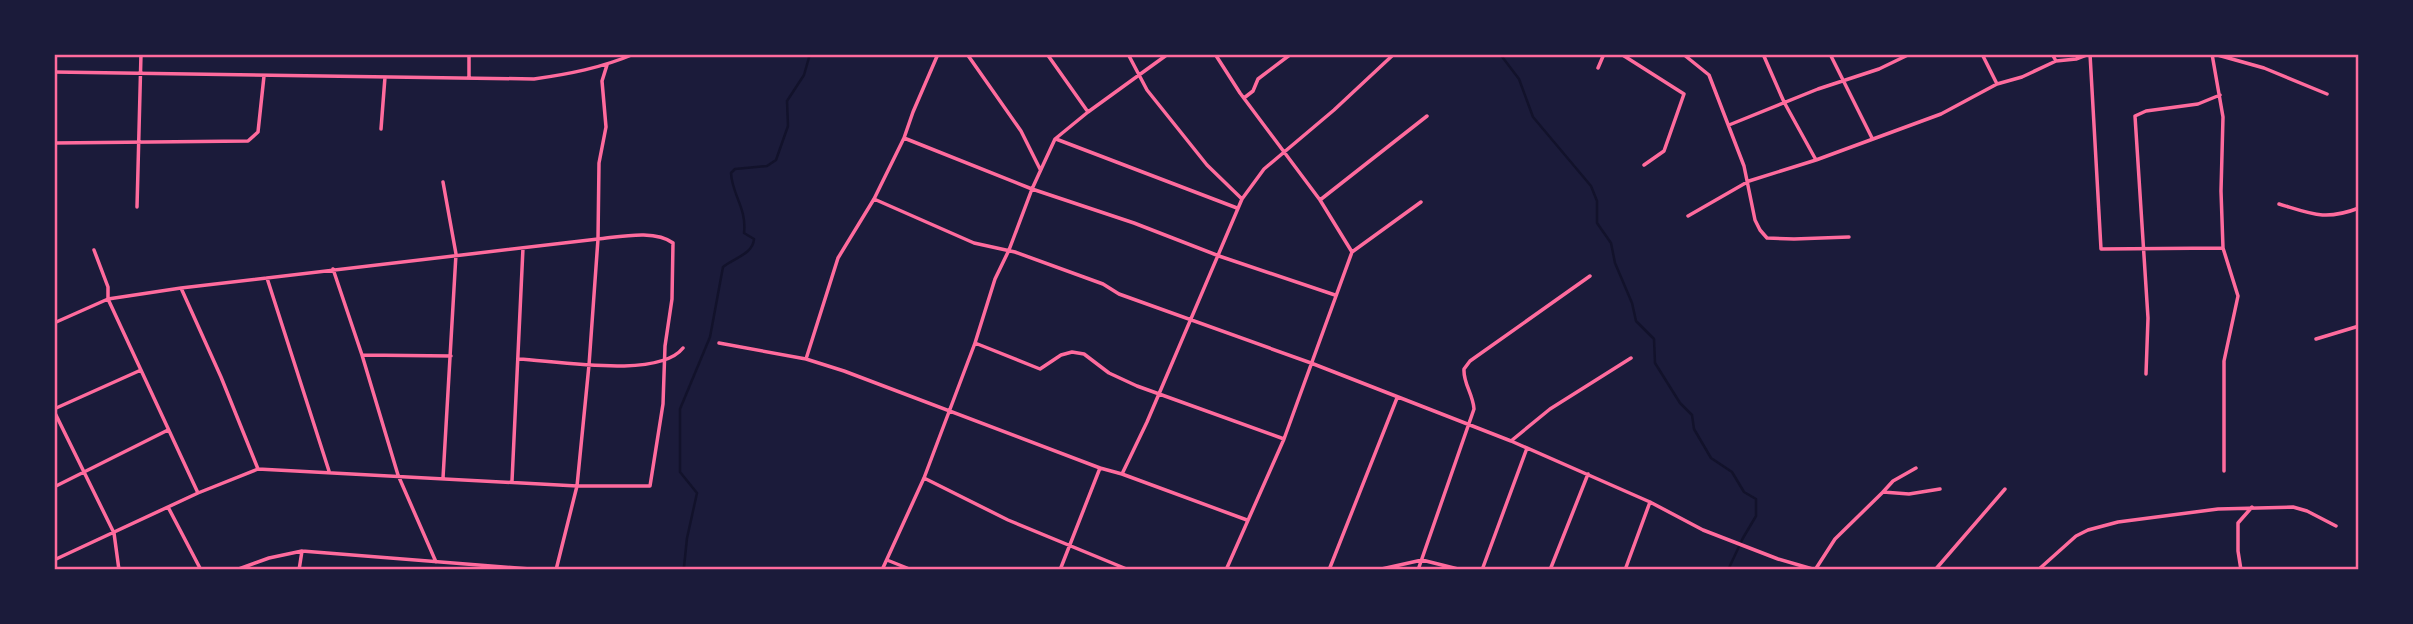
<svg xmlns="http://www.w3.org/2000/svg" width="2413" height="624" viewBox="0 0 2413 624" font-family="'Varela Round',sans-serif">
<rect width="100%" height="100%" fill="#1b1b3a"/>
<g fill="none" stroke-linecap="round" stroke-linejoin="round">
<path stroke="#12122b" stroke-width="2.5" d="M 1500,54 L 1519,79 L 1533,117 L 1591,186 L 1597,201 L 1597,223 L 1611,243 L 1615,263 L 1632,303 L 1636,321 L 1654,339 L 1655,363 L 1680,403 L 1692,415 L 1694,429 L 1711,458 L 1732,472 L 1744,492 L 1756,499 L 1756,516 L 1743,538 L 1728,570
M 681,570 L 684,567 L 687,538 L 697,493 L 680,472 L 680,409 L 710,337 L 723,267 C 734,258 753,254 754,239 L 744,233 C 747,208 732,195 731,173 L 735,169 L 767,166 L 776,160 L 788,126 L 787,101 L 804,75 L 810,54"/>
<path stroke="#ff6b9d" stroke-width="3.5" d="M 967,54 L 1021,131 L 1040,169
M 1047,54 L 1088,112
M 1128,54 L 1147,90 L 1207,165 L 1242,199
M 1215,54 L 1240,93 L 1320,200 L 1352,252 L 1284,439 L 1226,570
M 1621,54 L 1684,94 L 1664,151 L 1644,165
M 1683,54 L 1709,75 L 1744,166 L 1755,220 L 1760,230 L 1767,238 L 1794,239 L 1849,237
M 1763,54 L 1784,102 L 1816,160
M 1830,54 L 1872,138
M 1982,54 L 1997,84
M 2052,54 L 2056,61
M 2090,54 L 2101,249 L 2223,248
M 2212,54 L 2223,117 L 2221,191 L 2223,248 L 2238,296 L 2224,361 L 2224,471
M 2214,54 L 2264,68 L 2327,94
M 1598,68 L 1604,54
M 54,72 L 534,79 C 569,74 601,68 634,54
M 469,77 L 469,54
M 1244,98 L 1253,91 L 1258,79 L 1291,54
M 1729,125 L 1818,89 L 1879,69 L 1910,54
M 381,129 L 385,77
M 904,138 L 1032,189 L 1134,223 L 1219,256 L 1335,295
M 1056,139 L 1237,208
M 54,143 L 248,141 L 258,132 L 264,76
M 874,199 L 974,243 L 1015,252 L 1103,284 L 1119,294 L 1311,363 L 1511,441 L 1650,502 L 1703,530 L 1778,559 L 1816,570
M 1320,200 L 1427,116
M 2279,204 C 2312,214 2325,221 2359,208
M 137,207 L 141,54
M 1688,216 L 1749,181 L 1816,160 L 1941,114 L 1997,84 L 2022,77 L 2056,61 L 2076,59 L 2089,54
M 94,250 L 108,287 L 108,299 L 198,493
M 1352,252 L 1421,202
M 333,269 L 362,355 L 398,475 L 436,562
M 267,278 L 329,471
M 181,288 L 221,377 L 258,469
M 54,323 L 108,299 L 181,288 L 598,239 C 619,237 655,229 673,243 L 672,299 L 665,346 L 663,404 L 650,486 L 577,486 L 258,469 L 198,493 L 54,560
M 2316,339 L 2359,326
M 719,343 L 806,359 L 844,371 L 1100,468 L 1122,474 L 1247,520
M 975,343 L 1040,369 L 1061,355 L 1072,352 L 1084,354 L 1109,373 L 1137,386 L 1284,439
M 362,355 L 451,356
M 519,359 C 556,361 659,379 683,348
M 806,359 L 838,258 L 874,199 L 904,138 L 913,112 L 938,54
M 2146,374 L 2148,318 L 2135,116 L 2146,111 L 2198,104 L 2220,95
M 54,409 L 141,370
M 54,411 L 114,533 L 119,570
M 1511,441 L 1550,409 L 1631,358
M 1122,474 L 1147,422 L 1242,199 L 1264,169 L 1334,110 L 1394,54
M 443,478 L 456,254 L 443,182
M 924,478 L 1008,520 L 1129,570
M 512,481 L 523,248
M 54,487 L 168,430
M 1883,492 L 1893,481 L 1916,468
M 168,507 L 201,570
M 887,560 L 912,570
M 236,570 L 269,558 L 302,551 L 543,570
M 299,570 L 302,551
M 556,570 L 577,486 L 589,365 L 598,239 L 599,163 L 606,127 L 602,81 L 607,65
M 882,570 L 924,478 L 975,343 L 995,279 L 1009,250 L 1032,189 L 1055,139 L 1088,112 L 1168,54
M 1060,570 L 1100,468
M 1329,570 L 1397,398
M 1377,570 L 1422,560 L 1462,570
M 1418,570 L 1474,409 C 1473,394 1463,383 1464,369 L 1470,361 L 1590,276
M 1482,570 L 1527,448
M 1550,570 L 1588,474
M 1625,570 L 1650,502
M 1815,570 L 1835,539 L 1883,492 L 1909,494 L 1940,489
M 1935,570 L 2005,489
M 2038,570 L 2076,536 L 2088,530 L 2118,522 L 2218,509 L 2293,507 L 2307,511 L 2336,526
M 2241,570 L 2238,551 L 2238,523 L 2252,507"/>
</g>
<rect width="2413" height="624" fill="none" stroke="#1b1b3a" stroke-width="112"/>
<rect x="56" y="56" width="2301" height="512" fill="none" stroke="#ff6b9d" stroke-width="2.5"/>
</svg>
